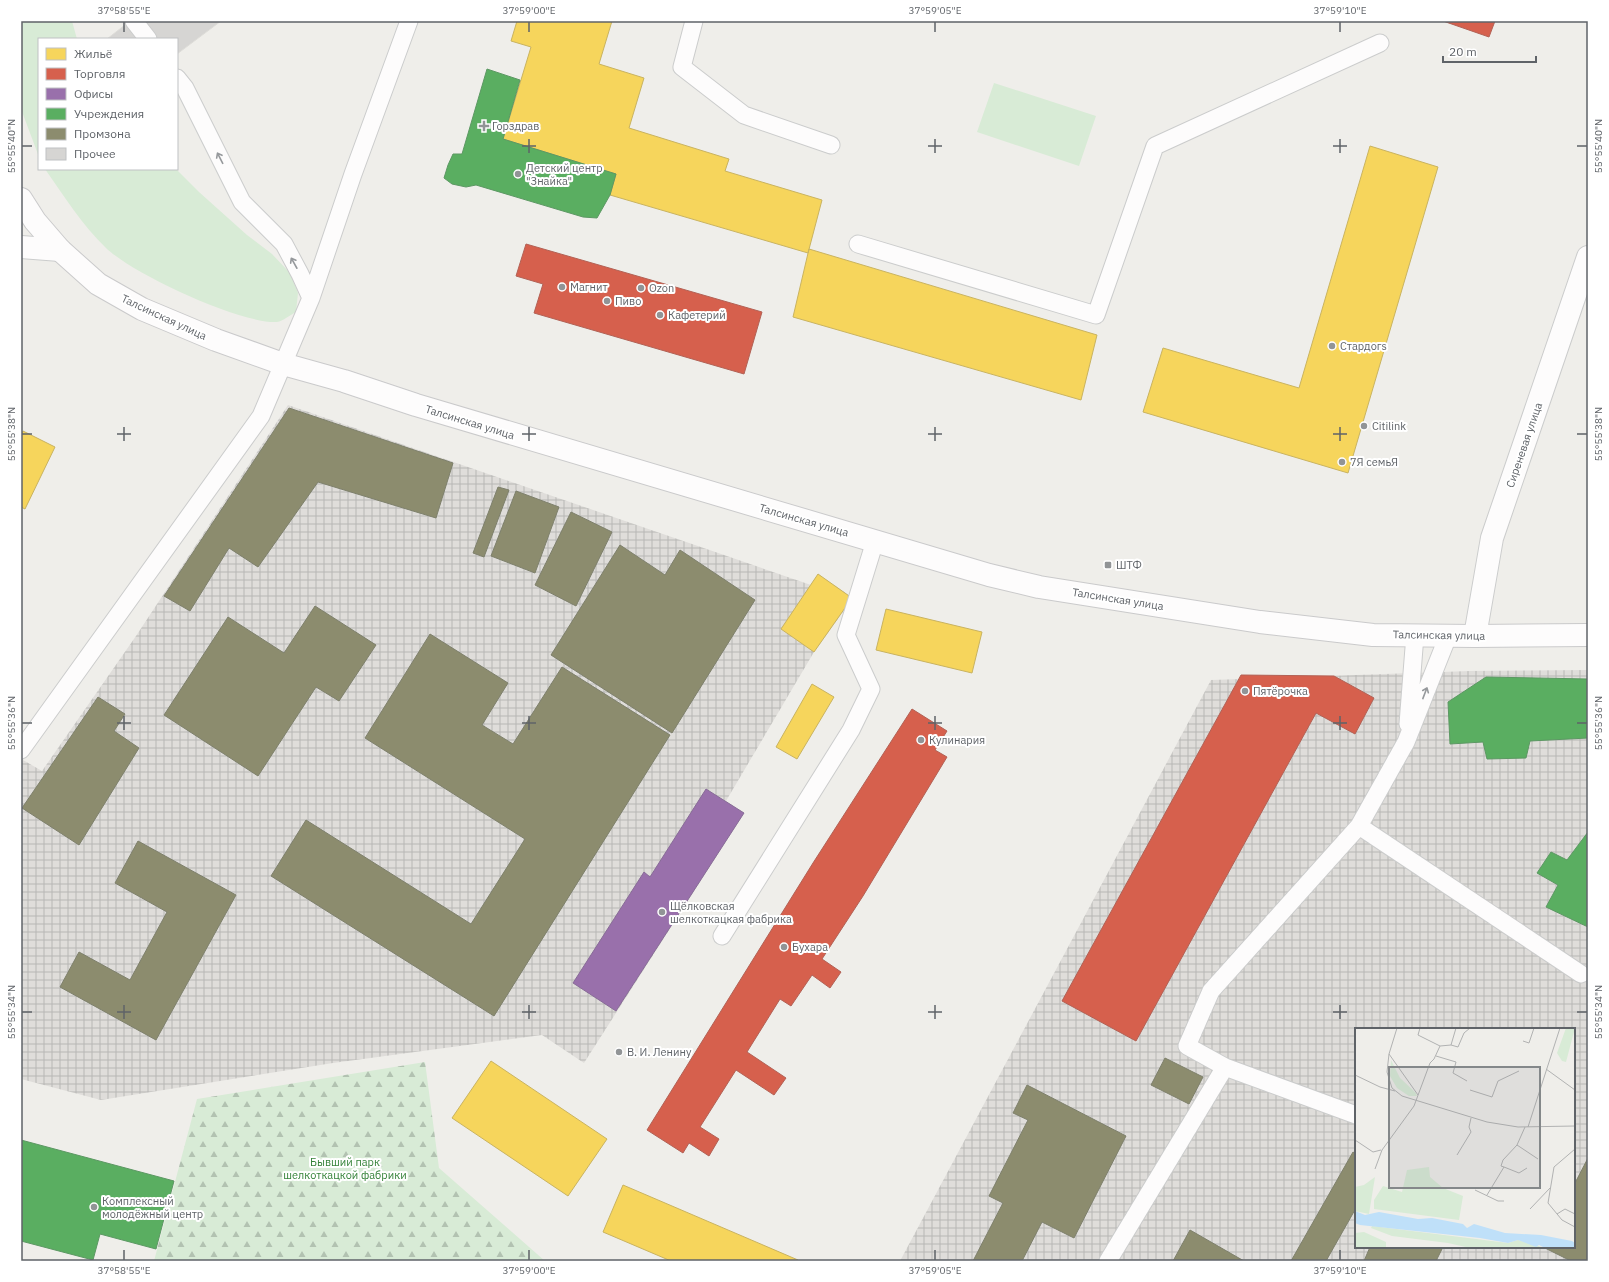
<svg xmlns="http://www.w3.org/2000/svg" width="1609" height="1282" viewBox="0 0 1609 1282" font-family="'IBM Plex Sans',sans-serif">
<defs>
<pattern id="industrial-grid" width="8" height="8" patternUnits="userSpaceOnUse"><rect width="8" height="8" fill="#dfddda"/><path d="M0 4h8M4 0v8" fill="none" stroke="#b8b7b5"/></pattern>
<pattern id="forest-firs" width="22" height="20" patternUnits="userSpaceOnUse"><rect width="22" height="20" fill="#d8ebd6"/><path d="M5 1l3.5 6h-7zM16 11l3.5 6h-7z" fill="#b2c2b1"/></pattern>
</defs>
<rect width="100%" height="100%" fill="#efeeea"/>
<path fill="url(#industrial-grid)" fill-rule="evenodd" d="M 288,405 L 811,585 L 818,574 L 853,598 L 814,652 L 726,801 L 744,813 L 584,1063 L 542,1035 L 333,1063 L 101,1100 L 21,1079 L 21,763 L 23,760 L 42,771 L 136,636 Z
M 1588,670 L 1588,1261 L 900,1261 L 1211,680 L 1470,671 ZM 1356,1029 L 1574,1029 L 1574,1247 L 1356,1247 Z"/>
<path fill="#d8ebd6" d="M 21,21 L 72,21 L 77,39 L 39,39 L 39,157 L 21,109 Z
M 994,83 L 1096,116 L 1079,166 L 977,132 Z
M 45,169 L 176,169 L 199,192 L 247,235 L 272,254 L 290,273 L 298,293 L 296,312 C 290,315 283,321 277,322 C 240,324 133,274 106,248 C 82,225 64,196 45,169 Z"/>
<path fill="url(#forest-firs)" d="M 425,1062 L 439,1168 L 545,1261 L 154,1261 L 197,1099 Z"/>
<path fill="#f6d55c" stroke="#c9b360" d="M 517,21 L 612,21 L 599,64 L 644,78 L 629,128 L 729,159 L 725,171 L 822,200 L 808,253 L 610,195 L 616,174 L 503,139 L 531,47 L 511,41 Z
M 1370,146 L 1438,167 L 1348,473 L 1143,412 L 1163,348 L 1299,388 Z
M 809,249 L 1097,335 L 1081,400 L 793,317 Z
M 23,431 L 55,447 L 25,509 L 21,507 L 21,435 Z
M 818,574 L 852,598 L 814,652 L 781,629 Z
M 886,609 L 982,632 L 972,673 L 876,650 Z
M 812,684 L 834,697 L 797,759 L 776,747 Z
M 491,1061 L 607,1139 L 568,1196 L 452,1118 Z
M 623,1185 L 798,1260 L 797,1261 L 671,1261 L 603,1232 Z"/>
<path fill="#d6604d" stroke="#b26155" d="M 1443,21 L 1495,21 L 1489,37 Z
M 526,244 L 762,312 L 744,374 L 534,313 L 543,284 L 516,276 Z
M 1241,675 L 1334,676 L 1374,698 L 1355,734 L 1316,713 L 1136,1041 L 1062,1001 Z
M 912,709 L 947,731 L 935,750 L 947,757 L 863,896 L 822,959 L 841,972 L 830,988 L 812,975 L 791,1006 L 780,999 L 747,1052 L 786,1078 L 774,1095 L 736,1070 L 700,1127 L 719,1139 L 709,1156 L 689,1143 L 683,1153 L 647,1130 L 813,863 Z"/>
<path fill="#9970ab" stroke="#886c97" d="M 706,789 L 744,813 L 616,1011 L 573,983 L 644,872 L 650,877 Z"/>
<path fill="#5aae61" stroke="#5c9863" d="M 487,69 L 520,80 L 503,139 L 616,174 L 610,195 L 597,218 L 583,217 L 476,185 L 466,187 L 452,184 L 444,178 L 448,165 L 453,154 L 462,154 Z
M 1486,677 L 1588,679 L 1588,738 L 1530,741 L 1526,758 L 1487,759 L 1483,742 L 1450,744 L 1448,702 Z
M 1588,832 L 1588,927 L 1546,907 L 1558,885 L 1537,873 L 1551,852 L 1567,860 Z
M 21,1140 L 174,1181 L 156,1249 L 100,1234 L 93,1260 L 21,1241 Z"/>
<path fill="#8c8c6e" stroke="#7e806c" d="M 289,408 L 453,463 L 436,518 L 318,482 L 258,567 L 229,548 L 190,611 L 164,596 Z
M 498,487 L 509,490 L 484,557 L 473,553 Z
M 516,491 L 559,507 L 535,573 L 491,556 Z
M 571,512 L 612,532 L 576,606 L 535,585 Z
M 620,545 L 665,575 L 680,550 L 755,600 L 672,733 L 551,655 Z
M 315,606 L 376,645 L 339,701 L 316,687 L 258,776 L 164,715 L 228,617 L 284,653 Z
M 430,634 L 508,683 L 482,725 L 513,744 L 562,667 L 670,735 L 494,1016 L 271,876 L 306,820 L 471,924 L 525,839 L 365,738 Z
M 98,697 L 125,714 L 114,731 L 139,748 L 79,845 L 22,808 Z
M 138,841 L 236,895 L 156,1040 L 60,987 L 79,952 L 130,980 L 167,912 L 115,883 Z
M 1165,1058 L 1203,1077 L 1189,1104 L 1151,1085 Z
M 1027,1085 L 1126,1136 L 1074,1238 L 1042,1222 L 1022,1261 L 973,1261 L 1003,1203 L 989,1196 L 1028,1120 L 1013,1113 Z
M 1353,1152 L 1356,1154 L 1356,1208 L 1326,1261 L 1291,1261 Z
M 1588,1158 L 1588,1261 L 1571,1261 L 1543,1247 L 1574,1247 L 1574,1185 Z
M 1190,1230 L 1244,1261 L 1173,1261 Z
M 1370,1247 L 1443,1247 L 1436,1261 L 1364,1261 Z"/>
<path fill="#d6d5d3" stroke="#deddd9" d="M 130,21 L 221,21 L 177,54 L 177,39 L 107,39 Z"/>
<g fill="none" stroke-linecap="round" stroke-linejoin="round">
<g stroke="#cbcccc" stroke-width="19">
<path id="service" d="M 134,21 L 148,39
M 694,21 L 682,67 L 744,115 L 831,145
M 177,78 L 185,88 L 242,202 L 284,244 L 300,274 L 311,298
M 858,244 L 1096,315 L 1155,146 L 1380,43
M 1408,724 L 1415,635
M 21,750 L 261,416 L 311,298 L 353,174 L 409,21
M 1359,826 L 1581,974
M 722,936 L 851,730 L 871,689 L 846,635 L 875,541
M 1225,1067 L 1356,1115
M 1108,1261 L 1225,1067 L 1187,1046 L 1211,991 L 1359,826 L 1406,742 L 1448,636"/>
</g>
<g stroke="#cbcccc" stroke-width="24">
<path id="tertiary" d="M 21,247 L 60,250
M 1475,636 L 1492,538 L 1588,257"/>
</g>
<g stroke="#cacacb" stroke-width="24">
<path id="secondary" d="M 21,199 L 35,221 L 60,250 L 98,284 L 142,309 L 216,340 L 283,364 L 344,381 L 416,405 L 989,575 L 1039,587 L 1260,622 L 1373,635 L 1475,636 L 1588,635"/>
</g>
<use href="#service" stroke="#fdfcfc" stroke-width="17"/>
<use href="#tertiary" stroke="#fdfcfc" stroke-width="22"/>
<use href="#secondary" stroke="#fdfcfc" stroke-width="22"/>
</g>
<defs><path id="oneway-shaft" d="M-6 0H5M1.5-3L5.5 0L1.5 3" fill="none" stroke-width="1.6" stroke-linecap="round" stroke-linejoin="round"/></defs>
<g stroke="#96999c">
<use href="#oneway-shaft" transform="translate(220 158) rotate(-117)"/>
<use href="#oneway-shaft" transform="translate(294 263) rotate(-119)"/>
<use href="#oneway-shaft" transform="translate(1425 693) rotate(-69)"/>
</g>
<path fill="none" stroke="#5f6368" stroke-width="1.5" d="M 124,22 L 124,32M 529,22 L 529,32M 935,22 L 935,32M 1340,22 L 1340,32M 529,139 L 529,153M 935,139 L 935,153M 1340,139 L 1340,153M 22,146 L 32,146M 522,146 L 536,146M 928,146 L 942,146M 1333,146 L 1347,146M 1577,146 L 1587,146M 124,427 L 124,441M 529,427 L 529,441M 935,427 L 935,441M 1340,427 L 1340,441M 22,434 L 32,434M 117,434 L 131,434M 522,434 L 536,434M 928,434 L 942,434M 1333,434 L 1347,434M 1577,434 L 1587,434M 124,716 L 124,730M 529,716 L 529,730M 935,716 L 935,730M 1340,716 L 1340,730M 22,723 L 32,723M 117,723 L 131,723M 522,723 L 536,723M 928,723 L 942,723M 1333,723 L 1347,723M 1577,723 L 1587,723M 124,1005 L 124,1019M 529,1005 L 529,1019M 935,1005 L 935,1019M 1340,1005 L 1340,1019M 22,1012 L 32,1012M 117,1012 L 131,1012M 522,1012 L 536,1012M 928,1012 L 942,1012M 1333,1012 L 1347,1012M 1577,1012 L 1587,1012M 124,1250 L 124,1260M 529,1250 L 529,1260M 935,1250 L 935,1260M 1340,1250 L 1340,1260"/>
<g fill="#919496" stroke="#fff" stroke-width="1.5">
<path d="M482 120h4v4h4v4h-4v4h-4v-4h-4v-4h4z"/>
<circle cx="518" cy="174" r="4"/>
<circle cx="562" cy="287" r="4"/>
<circle cx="641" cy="288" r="4"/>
<circle cx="607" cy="301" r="4"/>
<circle cx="660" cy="315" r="4"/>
<circle cx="1332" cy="346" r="4"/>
<circle cx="1364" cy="426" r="4"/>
<circle cx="1342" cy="462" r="4"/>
<rect x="1104" y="561" width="8" height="8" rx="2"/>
<circle cx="1245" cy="691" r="4"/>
<circle cx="921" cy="740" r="4"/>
<circle cx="662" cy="912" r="4"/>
<circle cx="784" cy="947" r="4"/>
<circle cx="619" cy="1052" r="4"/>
<circle cx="94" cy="1207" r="4"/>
</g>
<g text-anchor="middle" stroke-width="4" stroke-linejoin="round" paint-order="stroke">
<g font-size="11" fill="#5f6368" stroke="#fff" text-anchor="start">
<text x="492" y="130">Горздрав</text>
<text x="526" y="172">Детский центр<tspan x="526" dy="13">"Знайка"</tspan></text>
<text x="570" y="291">Магнит</text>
<text x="649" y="292">Ozon</text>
<text x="615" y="305">Пиво</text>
<text x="668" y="319">Кафетерий</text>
<text x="1340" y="350">Стардогs</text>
<text x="1372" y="430">Citilink</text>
<text x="1350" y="466">7Я семьЯ</text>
<text x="1116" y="569">ШТФ</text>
<text x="1253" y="695">Пятёрочка</text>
<text x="929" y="744">Кулинария</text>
<text x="670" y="910">Щёлковская<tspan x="670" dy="13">шелкоткацкая фабрика</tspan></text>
<text x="792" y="951">Бухара</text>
<text x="627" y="1056">В. И. Ленину</text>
<text x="102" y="1205">Комплексный<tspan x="102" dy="13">молодёжный центр</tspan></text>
</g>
<g font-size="11" fill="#5f6368" stroke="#fff">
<text transform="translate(164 317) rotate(25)" y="4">Талсинская улица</text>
<text transform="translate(470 422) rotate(17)" y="4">Талсинская улица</text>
<text transform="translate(1524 445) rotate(-71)" y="4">Сиреневая улица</text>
<text transform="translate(804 520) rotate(16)" y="4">Талсинская улица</text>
<text transform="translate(1118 599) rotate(9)" y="4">Талсинская улица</text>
<text transform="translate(1439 635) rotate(1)" y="4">Талсинская улица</text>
</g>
<g font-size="11" fill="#348238" stroke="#fff">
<text x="345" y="1166">Бывший парк<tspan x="345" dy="13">шелкоткацкой фабрики</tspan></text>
</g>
</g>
<g transform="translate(1355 1028)">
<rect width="220" height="220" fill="#efeeea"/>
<path d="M 36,32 L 45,50 L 61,65 L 62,68 L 54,68 L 42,60 L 35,48 ZM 20,149 L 14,186 L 0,183 L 0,159 L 9,157 Z" fill="#d8ebd6"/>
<path d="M 211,0 L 220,0 L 211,34 L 207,33 L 202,25 ZM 74,139 L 75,149 L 88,160 L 108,168 L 104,192 L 19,181 L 19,172 L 28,158 L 47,164 L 52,142 ZM 9,204 L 31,214 L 31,220 L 0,220 L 0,205 Z" fill="#d8ebd6"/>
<path d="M 17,198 L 153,215 L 163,212 L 190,220 L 115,220 L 93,215 L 37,208 L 16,200 Z" fill="#d8ebd6"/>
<path d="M 0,183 L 10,187 L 24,184 L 63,191 L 77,190 L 108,196 L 112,200 L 119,196 L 150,205 L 186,207 L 217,213 L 220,215 L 220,220 L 190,220 L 184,217 L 181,219 L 163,212 L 153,215 L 125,210 L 5,197 L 0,195 Z" fill="#bfe0f9"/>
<path fill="none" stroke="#b1b2b2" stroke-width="1" d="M 42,0 L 34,26 L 32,44 L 37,60 L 47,68 L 132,94 L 163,99 L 220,98M 65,0 L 63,7 L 85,18M 168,13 L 174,15 L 179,0M 96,17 L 103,19 L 109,5 L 115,0M 34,26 L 63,67M 81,28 L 101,34 L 98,45 L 112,53M 191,41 L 220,62M 0,47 L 25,59 L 40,63M 115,62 L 137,69 L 143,53 L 164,43M 173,99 L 205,0M 0,112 L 18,124 L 26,122M 162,117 L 183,131M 220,121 L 199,139 L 193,175 L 207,192 L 220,199M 102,127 L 116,104 L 114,99 L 116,90M 149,139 L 164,145 L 172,140M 20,141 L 27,122 L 59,78 L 75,35 L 79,31 L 85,18 L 96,17 L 101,0M 120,162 L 143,173 L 149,173M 132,167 L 149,139 L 146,138 L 148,132 L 162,117 L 170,99M 175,181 L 195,160M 202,186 L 210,181 L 220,186"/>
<path fill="#84888a" fill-opacity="0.15" stroke="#84888a" stroke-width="2" d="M 34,39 L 185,39 L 185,160 L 34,160 Z"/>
<rect width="220" height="220" fill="none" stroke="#5f6368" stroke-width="2"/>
</g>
<rect width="1609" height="1282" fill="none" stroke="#ffffff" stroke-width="44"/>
<rect x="38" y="38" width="140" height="132" fill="#ffffff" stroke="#bfc1c3"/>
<rect x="46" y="48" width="20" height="12" fill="#f6d55c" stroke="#bfc1c3"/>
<text x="74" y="58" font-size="12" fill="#5f6368">Жильё</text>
<rect x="46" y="68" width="20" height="12" fill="#d6604d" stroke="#bfc1c3"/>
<text x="74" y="78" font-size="12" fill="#5f6368">Торговля</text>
<rect x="46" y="88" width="20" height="12" fill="#9970ab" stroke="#bfc1c3"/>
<text x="74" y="98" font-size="12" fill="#5f6368">Офисы</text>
<rect x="46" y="108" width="20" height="12" fill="#5aae61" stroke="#bfc1c3"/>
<text x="74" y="118" font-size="12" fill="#5f6368">Учреждения</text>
<rect x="46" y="128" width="20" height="12" fill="#8c8c6e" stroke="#bfc1c3"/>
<text x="74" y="138" font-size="12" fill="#5f6368">Промзона</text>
<rect x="46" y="148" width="20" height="12" fill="#d6d5d3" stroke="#bfc1c3"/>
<text x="74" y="158" font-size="12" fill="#5f6368">Прочее</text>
<path d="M1443 56v6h93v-6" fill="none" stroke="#5f6368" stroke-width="2"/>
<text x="1449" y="56" font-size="12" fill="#5f6368" stroke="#ffffff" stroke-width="3" paint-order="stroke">20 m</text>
<rect x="22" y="22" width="1565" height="1238" fill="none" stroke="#5f6368" stroke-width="1.5"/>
<g font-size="10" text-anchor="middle" fill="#5f6368">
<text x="124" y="14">37°58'55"E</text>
<text x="529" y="14">37°59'00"E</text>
<text x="935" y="14">37°59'05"E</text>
<text x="1340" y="14">37°59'10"E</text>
<text transform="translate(11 146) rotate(-90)" y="4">55°55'40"N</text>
<text transform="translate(1598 146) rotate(-90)" y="4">55°55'40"N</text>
<text transform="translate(11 434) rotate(-90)" y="4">55°55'38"N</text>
<text transform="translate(1598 434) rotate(-90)" y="4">55°55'38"N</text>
<text transform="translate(11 723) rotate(-90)" y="4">55°55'36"N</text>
<text transform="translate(1598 723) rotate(-90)" y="4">55°55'36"N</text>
<text transform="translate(11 1012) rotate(-90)" y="4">55°55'34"N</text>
<text transform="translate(1598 1012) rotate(-90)" y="4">55°55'34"N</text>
<text x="124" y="1274">37°58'55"E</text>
<text x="529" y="1274">37°59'00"E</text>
<text x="935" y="1274">37°59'05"E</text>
<text x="1340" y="1274">37°59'10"E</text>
</g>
</svg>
